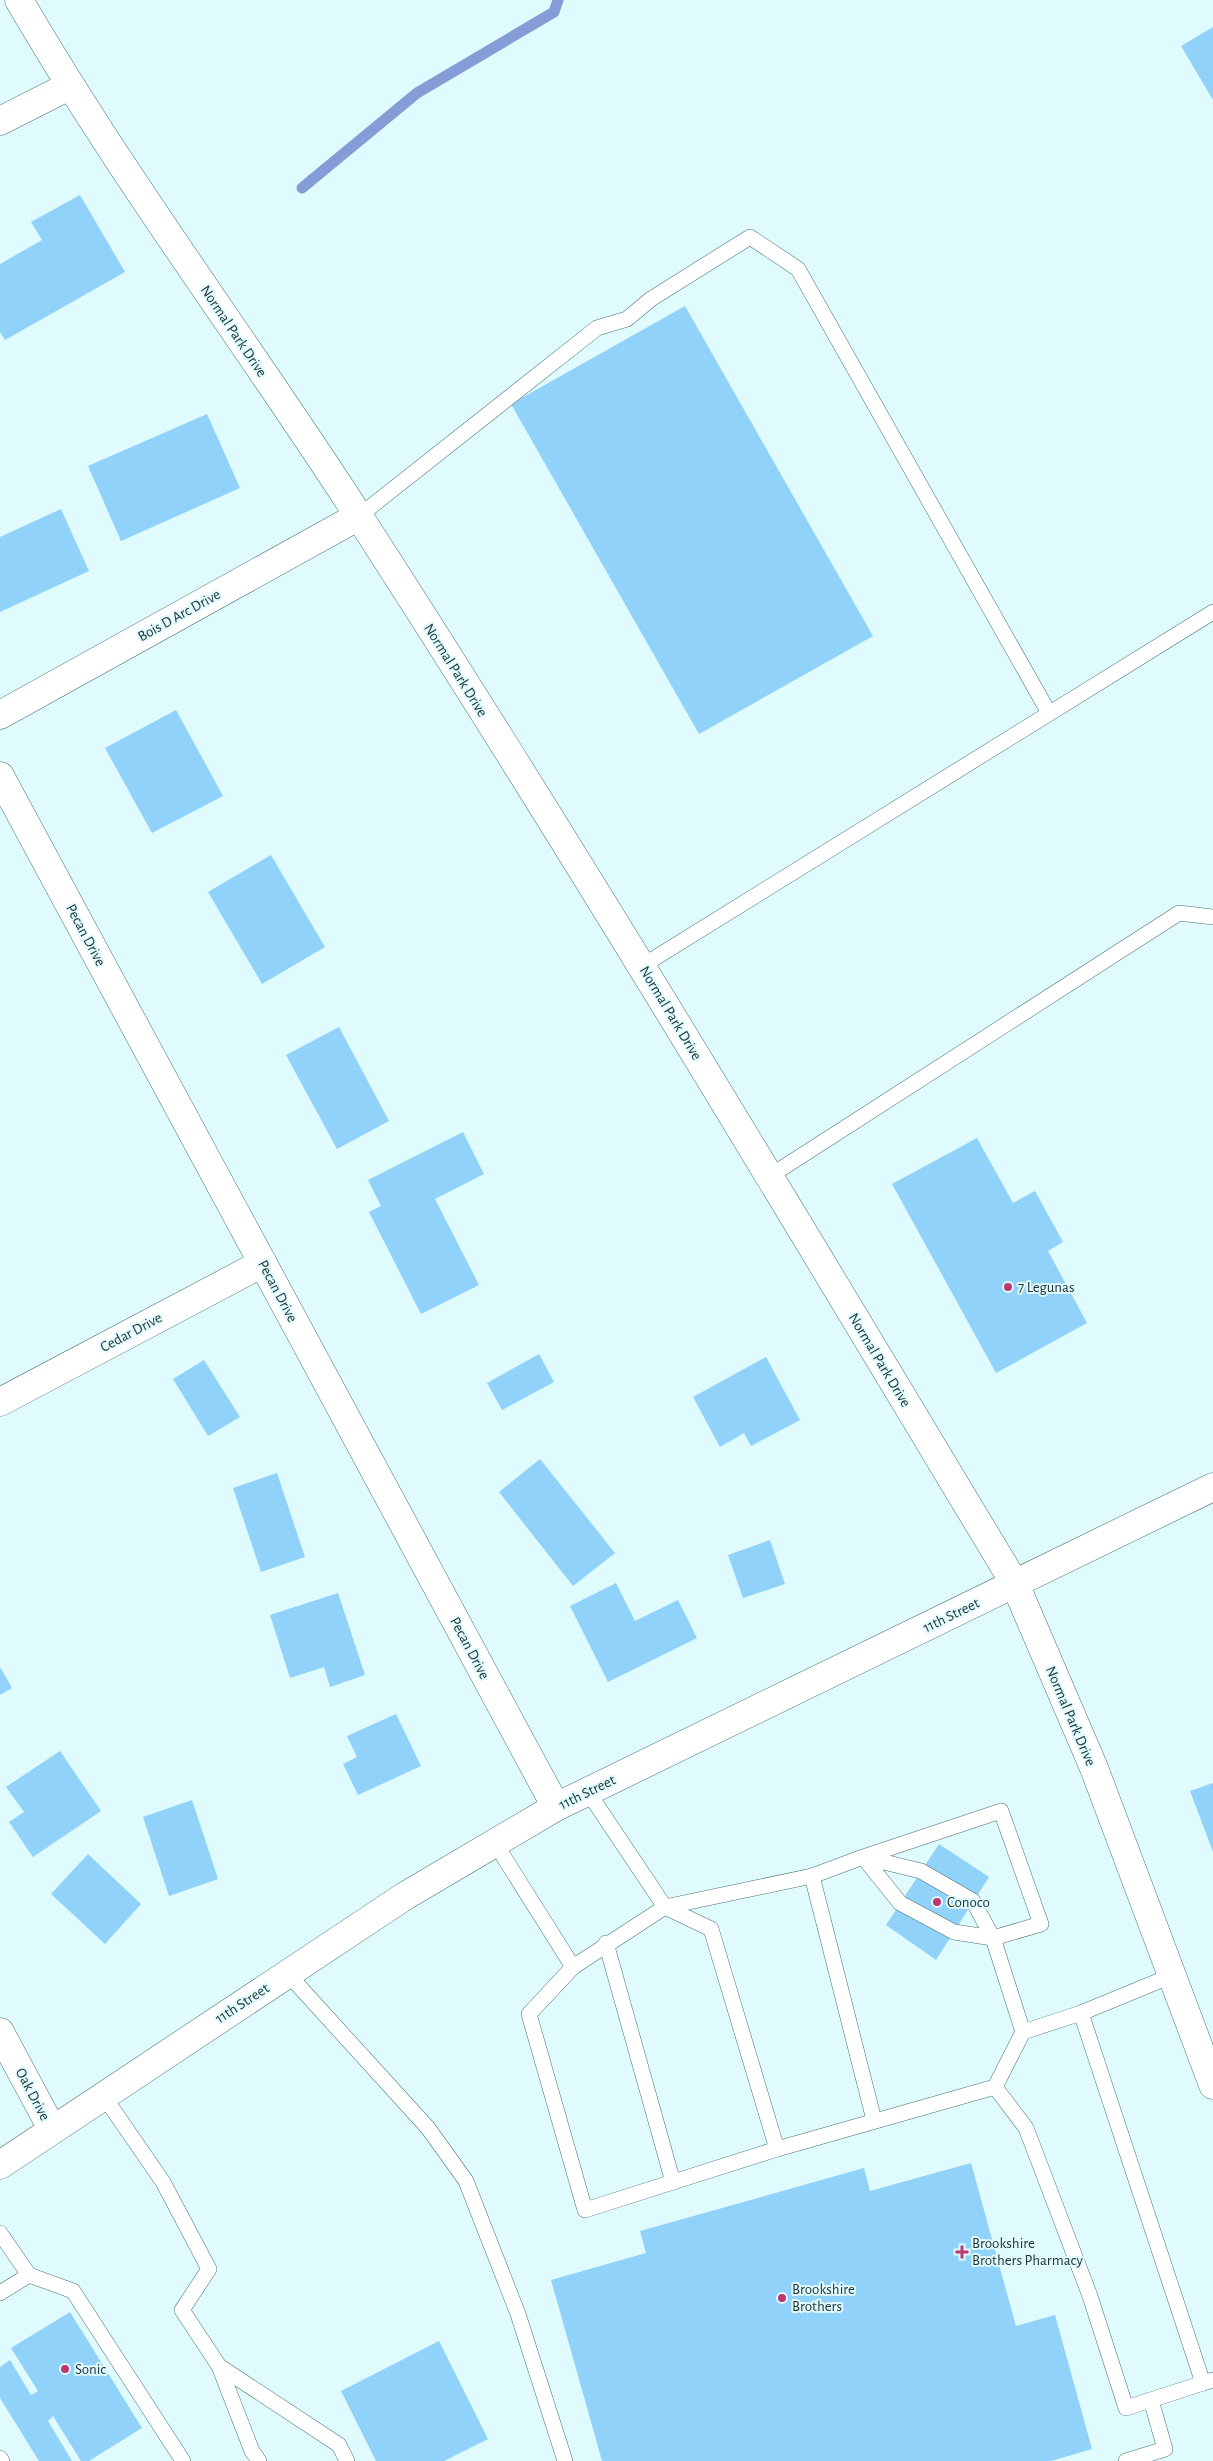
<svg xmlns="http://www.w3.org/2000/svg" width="1213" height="2461" viewBox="0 0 1213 2461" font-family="'Alegreya Sans',sans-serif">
<rect width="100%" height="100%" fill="#e0fbfe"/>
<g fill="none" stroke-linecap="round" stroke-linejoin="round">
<path stroke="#859dd6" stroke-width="11" d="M302,188L417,93L554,12L558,0"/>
</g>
<g fill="#90d2fa">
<path d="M1213,27V100L1181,46Z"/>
<path d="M80,195L125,272L5,340L0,332V264L42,240L31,222Z"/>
<path d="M685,306L873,636L699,734L511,404Z"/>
<path d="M207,414L240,488L121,541L88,466Z"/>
<path d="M61,509L89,571L0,612V537Z"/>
<path d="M176,710L223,796L152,833L105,748Z"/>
<path d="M271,855L325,947L262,984L208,892Z"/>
<path d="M339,1027L389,1121L337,1149L286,1055Z"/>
<path d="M463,1132L484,1174L435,1199L479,1285L421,1314L369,1212L381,1206L368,1180Z"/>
<path d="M977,1138L1013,1203L1035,1191L1063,1242L1048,1251L1087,1323L996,1373L892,1184Z"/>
<path d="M539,1354L554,1382L502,1410L487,1383Z"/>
<path d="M766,1357L800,1420L751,1446L744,1433L720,1447L693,1397Z"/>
<path d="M204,1360L240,1417L208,1436L173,1379Z"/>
<path d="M540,1459L615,1553L573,1586L499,1492Z"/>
<path d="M277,1473L305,1557L261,1572L233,1488Z"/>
<path d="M770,1540L785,1584L743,1598L728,1555Z"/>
<path d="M616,1583L635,1621L678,1600L697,1638L608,1682L570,1606Z"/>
<path d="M338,1593L365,1675L330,1687L324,1667L290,1678L270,1615Z"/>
<path d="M0,1667L12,1688L0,1695Z"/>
<path d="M396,1714L421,1766L358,1795L343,1764L357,1757L347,1736Z"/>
<path d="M60,1751L101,1811L33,1857L9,1822L24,1812L6,1787Z"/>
<path d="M1213,1783V1852L1190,1791Z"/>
<path d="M192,1800L218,1879L169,1896L143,1817Z"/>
<path d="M939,1844L989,1877L936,1960L886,1925Z"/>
<path d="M88,1854L141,1904L105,1944L51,1894Z"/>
<path d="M971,2163L1016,2326L1055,2315L1092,2449L1051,2461H602L551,2280L646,2253L640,2231L864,2168L870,2191Z"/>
<path d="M70,2312L142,2428L89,2461H81L53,2416L48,2421L72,2461H39L0,2398V2367L10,2360L31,2395L38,2391L11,2348Z"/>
<path d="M439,2341L488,2439L444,2461H376L341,2391Z"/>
</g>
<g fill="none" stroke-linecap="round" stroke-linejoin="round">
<defs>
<g id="service">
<path d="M359,516L597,328L627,319L651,299L750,237L798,269L1049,713"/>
<path d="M642,966L1213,612"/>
<path d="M770,1176L1179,913L1213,917"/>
<path d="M495,1843L573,1967L665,1907L588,1792"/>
<path d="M812,1876L874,2120"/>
<path d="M665,1907L812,1876L863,1857L921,1871L973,1901L993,1938L954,1932L900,1903L863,1857L1001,1811L1041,1924L993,1938L1023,2032"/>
<path d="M665,1907L711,1929L777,2149"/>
<path d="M606,1943L673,2182"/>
<path d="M573,1967L529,2014L585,2210L777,2149L995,2087L1023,2032L1081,2013L1171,1976"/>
<path d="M287,1973L428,2128L466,2181L518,2314L565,2461"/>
<path d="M1081,2013L1203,2383L1213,2380"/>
<path d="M995,2087L1026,2128L1090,2296L1126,2408L1203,2383"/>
<path d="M103,2095L163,2182L209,2269L182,2310L219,2366L339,2445L347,2461"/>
<path d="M0,2233L29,2275L73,2291L183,2461"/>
<path d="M0,2293L29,2275"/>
<path d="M219,2366L252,2451L259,2461"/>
<path d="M0,2458L2,2461"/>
<path d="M1126,2461L1165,2449L1151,2400"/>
</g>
<g id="minor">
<path d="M0,121L69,86"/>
<path d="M0,715L359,516"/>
<path d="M0,776L556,1807"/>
<path d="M0,1402L263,1263"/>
<path d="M1015,1584L1094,1768L1213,2085"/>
<path d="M0,2032L52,2129"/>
</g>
<path id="tertiary" d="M19,0C123,179 248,344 360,518C586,868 800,1227 1015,1584"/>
<path id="primary" d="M0,2165L405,1896L556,1807L1213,1487"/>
</defs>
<use href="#service" stroke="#487277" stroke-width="16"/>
<use href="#minor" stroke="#487277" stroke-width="29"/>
<use href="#tertiary" stroke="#487277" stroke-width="29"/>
<use href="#primary" stroke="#487277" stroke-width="29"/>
<use href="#service" stroke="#fff" stroke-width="15"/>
<use href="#minor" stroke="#fff" stroke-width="28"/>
<use href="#tertiary" stroke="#fff" stroke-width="28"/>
<use href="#primary" stroke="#fff" stroke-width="28"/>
</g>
<g fill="#be3674" stroke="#e0fbfe" stroke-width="2">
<circle cx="1008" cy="1287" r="5"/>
<circle cx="937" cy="1902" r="5"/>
<path d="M959.5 2244.5h5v5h5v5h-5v5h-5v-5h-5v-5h5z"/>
<circle cx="782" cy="2298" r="5"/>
<circle cx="65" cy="2369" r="5"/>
</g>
<g text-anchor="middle" stroke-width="4" stroke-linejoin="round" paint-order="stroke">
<g font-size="15" fill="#243639" stroke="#e0fbfe">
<text transform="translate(234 331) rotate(56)" y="5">Normal Park Drive</text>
<text transform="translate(179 615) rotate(-29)" y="5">Bois D Arc Drive</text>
<text transform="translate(456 670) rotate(58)" y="5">Normal Park Drive</text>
<text transform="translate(86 935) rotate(62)" y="5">Pecan Drive</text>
<text transform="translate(671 1013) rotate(59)" y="5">Normal Park Drive</text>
<text transform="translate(278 1291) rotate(62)" y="5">Pecan Drive</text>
<text transform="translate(131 1332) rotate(-28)" y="5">Cedar Drive</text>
<text transform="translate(880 1360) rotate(59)" y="5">Normal Park Drive</text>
<text transform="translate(951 1615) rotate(-26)" y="5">11th Street</text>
<text transform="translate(470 1648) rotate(62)" y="5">Pecan Drive</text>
<text transform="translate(1071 1716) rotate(67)" y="5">Normal Park Drive</text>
<text transform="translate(587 1792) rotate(-26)" y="5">11th Street</text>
<text transform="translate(242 2003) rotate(-33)" y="5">11th Street</text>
<text transform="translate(33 2094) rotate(62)" y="5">Oak Drive</text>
</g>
<g font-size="15" fill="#243639" stroke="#e0fbfe" text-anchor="start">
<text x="1018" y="1292">7 Legunas</text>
<text x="947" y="1907">Conoco</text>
<text x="972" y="2248">Brookshire<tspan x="972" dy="17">Brothers Pharmacy</tspan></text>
<text x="792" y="2294">Brookshire<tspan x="792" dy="17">Brothers</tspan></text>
<text x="75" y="2374">Sonic</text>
</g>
</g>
</svg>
